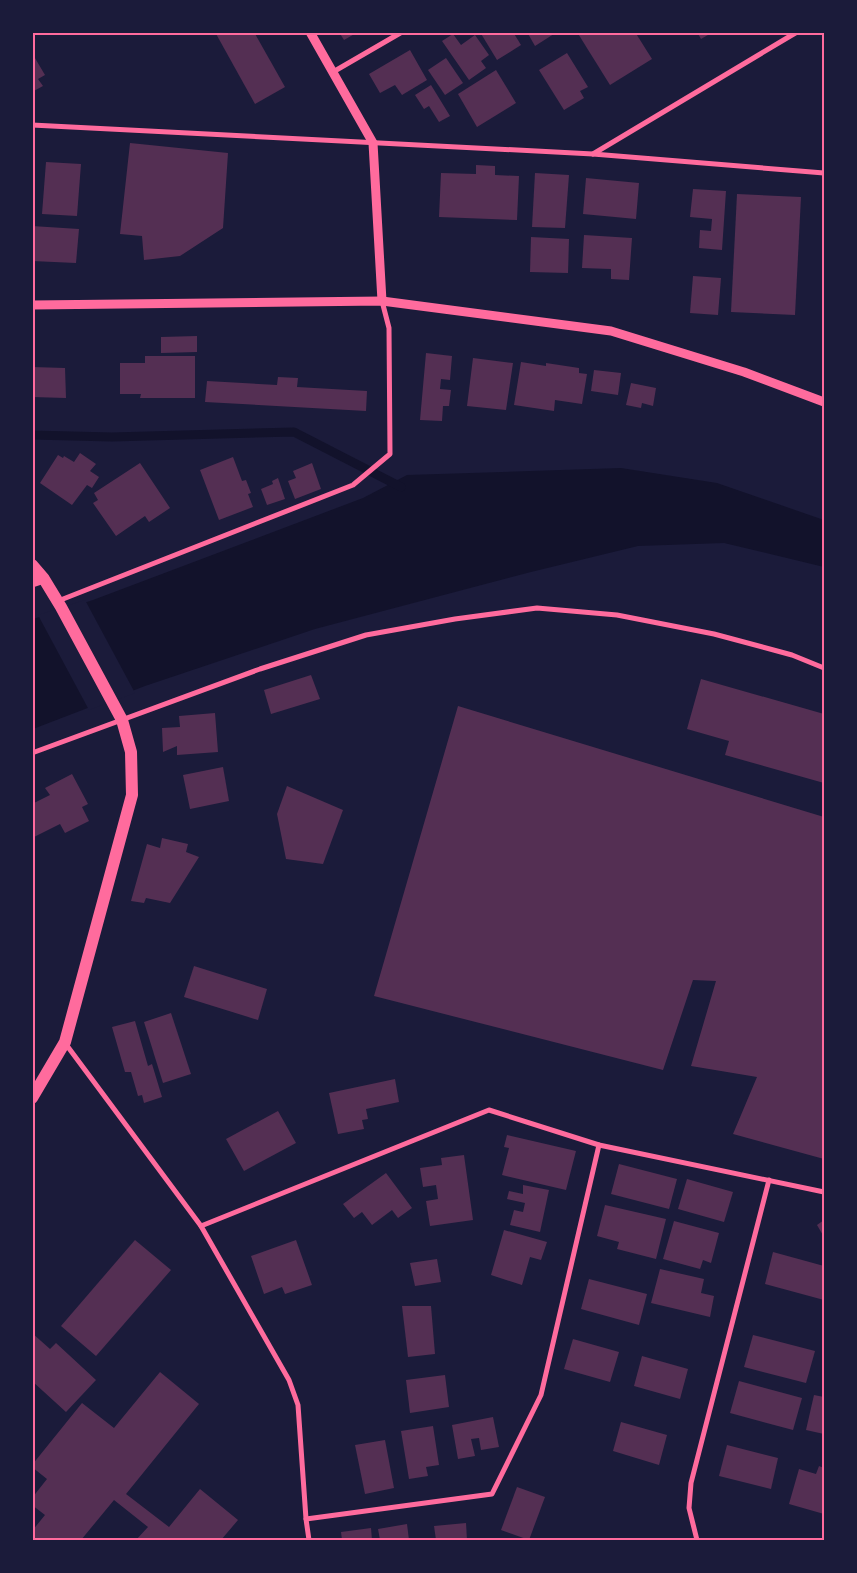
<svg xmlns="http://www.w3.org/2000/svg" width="857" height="1573" viewBox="0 0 857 1573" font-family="Inter,sans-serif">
<rect width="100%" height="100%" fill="#1b1b3a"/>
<path fill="#12122b" d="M621,468L717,483L824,520V567L724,543L638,546L531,572L315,629L145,686L33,729V619L93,600L363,498L407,475Z"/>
<path fill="#1b1b3a" d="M85,600L135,693L89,710L38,615Z"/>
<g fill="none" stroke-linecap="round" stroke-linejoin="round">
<path stroke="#12122b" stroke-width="9" d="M32,435L112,437L294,432L401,487"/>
</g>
<g fill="#542f53">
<path d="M215,32H254L285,87L255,104Z"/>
<path d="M339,32H358L344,40Z"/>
<path d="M480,32H513L521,45L497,60Z"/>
<path d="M527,32H557L535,46Z"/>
<path d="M577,32H635L652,59L610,85Z"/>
<path d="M697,32H713L701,39Z"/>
<path d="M453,34L461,45L475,35L489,55L481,61L486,68L469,80L442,41Z"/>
<path d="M410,50L427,80L402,95L395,85L380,93L369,74Z"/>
<path d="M32,53L45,75L38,79L43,86L32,92Z"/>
<path d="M567,53L588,87L580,91L584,98L564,110L539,70Z"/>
<path d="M446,58L463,83L445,95L428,70Z"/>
<path d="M496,70L516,103L477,127L458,94Z"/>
<path d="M431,85L450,116L439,122L429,106L424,109L415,95Z"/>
<path d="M130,143L228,153L223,228L180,256L144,260L142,236L120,234Z"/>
<path d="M46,162L81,164L77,216L42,214Z"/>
<path d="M476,165L495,166V175L519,176L517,220L439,217L441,173L476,174Z"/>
<path d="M535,173L569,175L565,228L532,227Z"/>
<path d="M586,178L639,183L636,219L583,214Z"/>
<path d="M693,189L726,191L722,250L699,248L700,230L711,231L712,219L690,217Z"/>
<path d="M737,194L801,197L795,315L731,312Z"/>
<path d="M32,226L79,229L76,263L32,261Z"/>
<path d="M584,235L632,238L629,280L611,279V269L582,268Z"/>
<path d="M531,237L569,239L568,273L530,272Z"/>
<path d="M693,276L721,278L718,315L690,313Z"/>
<path d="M197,336V352L161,353V337Z"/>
<path d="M426,353L452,356L450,380L441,379L440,389L451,390L449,406H443L442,421L420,420Z"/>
<path d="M145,356H195V398H140L141,394H120V363H145Z"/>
<path d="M473,358L513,363L506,410L467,406Z"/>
<path d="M521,362L546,366V363L579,368V373L587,374L582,404L555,400L554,411L514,405Z"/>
<path d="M32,367L65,368L66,398L32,397Z"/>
<path d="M594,370L621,373L618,395L591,391Z"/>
<path d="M278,377L298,378L297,387L367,391L366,411L205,402L207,381L277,385Z"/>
<path d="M631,383L656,388L653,406L642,403L641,408L626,405Z"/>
<path d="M80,453L96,464L90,471L99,477L92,488L87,485L72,505L40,483L58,455L63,458L64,456L74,462Z"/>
<path d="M233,457L242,481L246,480L251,493L248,494L253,507L219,520L200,470Z"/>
<path d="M140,463L170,508L149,522L145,516L116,536L93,503L98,500L94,493Z"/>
<path d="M312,463L321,489L295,499L288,481L296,478L293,471Z"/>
<path d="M278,478L285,499L267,505L261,489L273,484L272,481Z"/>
<path d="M311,675L320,699L271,714L264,690Z"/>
<path d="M701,679L824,714V783L725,755L729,741L687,729Z"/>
<path d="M458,706L824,817V1159L733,1134L757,1077L691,1066L716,981L693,980L663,1070L374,996Z"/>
<path d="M215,713L218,752L177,755V746L163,752L162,728L180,727L179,716Z"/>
<path d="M223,767L229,801L190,809L183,775Z"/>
<path d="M72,774L88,804L82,807L89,821L65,833L60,824L32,838V804L50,795L45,788Z"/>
<path d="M287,786L343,810L323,864L286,859L277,814Z"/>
<path d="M162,838L188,844L186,852L199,857L170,903L146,898L144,903L131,901L147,844L160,848Z"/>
<path d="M194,966L267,989L258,1020L184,997Z"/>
<path d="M171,1013L191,1074L163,1083L144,1022Z"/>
<path d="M135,1021L148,1066L152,1064L162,1097L144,1103L142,1095L138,1096L131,1072H125L112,1027Z"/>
<path d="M395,1079L399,1102L366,1109L368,1119L362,1120L364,1129L338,1134L329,1093Z"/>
<path d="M278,1111L296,1143L244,1171L226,1139Z"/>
<path d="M507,1135L576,1151L566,1190L502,1175L509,1148L504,1147Z"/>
<path d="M464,1155L473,1220L430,1226L426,1201L438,1199L436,1185L423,1187L420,1168L442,1165L441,1158Z"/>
<path d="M619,1164L677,1179L669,1209L611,1194Z"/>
<path d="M386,1173L412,1208L398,1218L392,1210L372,1225L362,1212L354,1218L343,1204Z"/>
<path d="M687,1179L733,1192L724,1222L678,1209Z"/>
<path d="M523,1185L549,1190L540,1232L510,1225L514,1210L523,1212L525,1203L507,1199L509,1191L523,1194Z"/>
<path d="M605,1205L666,1219L656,1259L617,1249L619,1242L597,1236Z"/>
<path d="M824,1220V1237L817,1225Z"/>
<path d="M674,1221L719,1233L711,1263L703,1260L700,1269L663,1259Z"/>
<path d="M504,1230L547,1242L541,1260L530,1257L522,1285L491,1275Z"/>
<path d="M135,1240L171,1270L96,1356L61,1326Z"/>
<path d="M296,1240L312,1285L285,1294L282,1287L264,1294L251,1256Z"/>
<path d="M773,1252L824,1266V1300L765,1284Z"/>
<path d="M437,1259L441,1282L415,1286L410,1263Z"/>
<path d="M660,1269L704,1279L701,1293L714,1296L710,1317L651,1303Z"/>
<path d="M589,1279L647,1294L639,1325L581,1309Z"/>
<path d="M402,1306H431L435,1354L408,1357Z"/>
<path d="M32,1333L50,1349L56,1343L96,1380L66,1412L32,1381Z"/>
<path d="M753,1335L815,1351L806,1383L744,1367Z"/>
<path d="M573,1339L619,1352L610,1382L564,1369Z"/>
<path d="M642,1356L688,1369L680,1399L634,1386Z"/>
<path d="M160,1372L199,1404L126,1494L169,1527L200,1489L238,1520L221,1540H136L148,1527L114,1500L81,1540H32V1531L45,1515L32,1505V1498L47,1479L32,1467V1465L82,1403L114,1428Z"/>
<path d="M445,1375L449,1407L410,1413L406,1380Z"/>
<path d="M739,1381L802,1398L793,1430L730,1413Z"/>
<path d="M814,1395L824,1397V1434L806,1430Z"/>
<path d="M493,1417L499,1447L481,1450L479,1438L471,1439L475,1456L458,1459L452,1425Z"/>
<path d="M621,1422L667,1435L659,1465L613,1451Z"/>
<path d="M433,1426L439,1465L426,1467L428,1476L409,1479L401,1431Z"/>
<path d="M385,1440L394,1488L365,1494L355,1445Z"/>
<path d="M727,1445L778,1458L771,1489L719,1476Z"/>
<path d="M819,1466L824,1468V1514L789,1504L799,1469L816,1474Z"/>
<path d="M517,1487L545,1497L529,1540L501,1530Z"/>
<path d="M466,1523L467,1540H436L434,1526Z"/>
<path d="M407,1524L409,1540H380L378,1529Z"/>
<path d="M371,1528L372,1540H342L341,1532Z"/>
</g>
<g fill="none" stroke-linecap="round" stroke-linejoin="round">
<g stroke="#ff6b9d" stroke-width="5">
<path d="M333,72L402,32"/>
<path d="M32,125L593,154L824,173"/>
<path d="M593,154L797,32"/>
<path d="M58,601L353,485L390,454L389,328L382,301"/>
<path d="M32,753L260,669L366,635L455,619L537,608L617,615L714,634L792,655L824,668"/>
<path d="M65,1043L201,1226L289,1380L298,1405L306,1519L309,1540"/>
<path d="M201,1226L489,1110L599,1145L824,1192"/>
<path d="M306,1519L492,1494L541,1395L599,1145"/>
<path d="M697,1540L689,1508L691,1483L769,1180"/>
</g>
<g stroke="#ff6b9d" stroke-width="9">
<path d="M310,32L373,143L382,301"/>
<path d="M32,305L382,301L611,331L744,372L824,402"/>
<path d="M32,583L44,579"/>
</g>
<path stroke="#ff6b9d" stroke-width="12" d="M32,565L44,579L61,607L122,720L131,752L132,795L65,1042L32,1098"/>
</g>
<rect width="857" height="1573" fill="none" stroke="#1b1b3a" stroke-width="68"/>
<rect x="34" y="34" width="789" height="1505" fill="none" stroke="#ff6b9d" stroke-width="2"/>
</svg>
